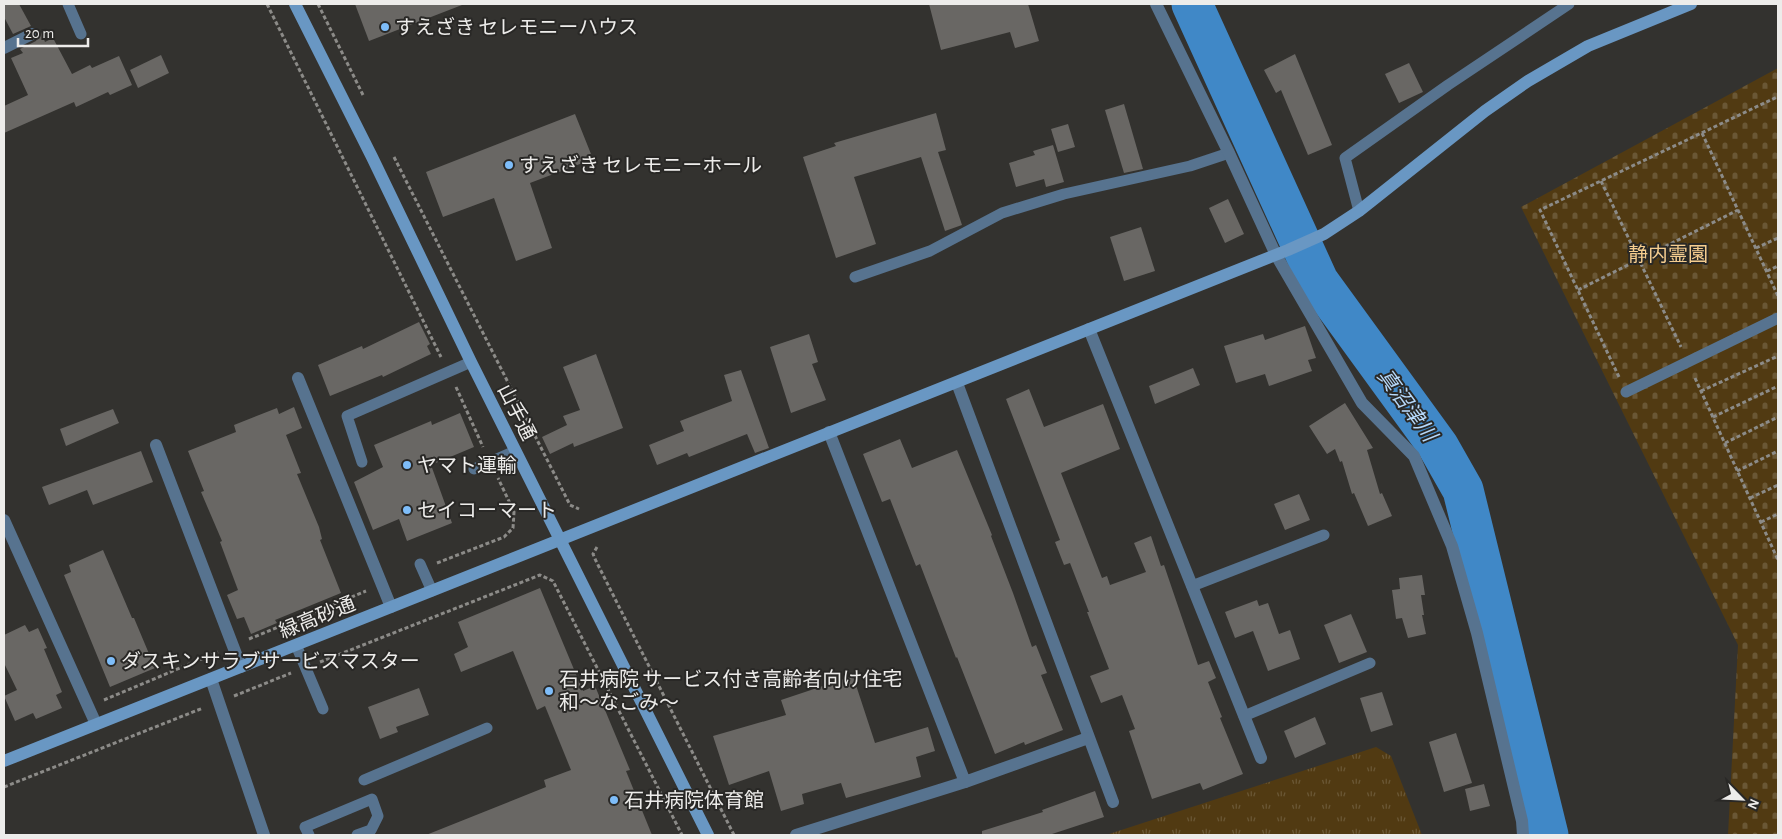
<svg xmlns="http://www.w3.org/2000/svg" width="1782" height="839" viewBox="0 0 1782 839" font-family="'Alegreya Sans','Noto Sans JP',sans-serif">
<defs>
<pattern id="grass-tufts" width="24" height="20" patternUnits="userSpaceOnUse" patternTransform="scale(1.25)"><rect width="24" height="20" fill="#513a12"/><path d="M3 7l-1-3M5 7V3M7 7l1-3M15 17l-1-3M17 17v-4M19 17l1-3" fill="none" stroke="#6a5735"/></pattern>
<pattern id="cemetery-stones" width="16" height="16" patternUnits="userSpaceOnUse" patternTransform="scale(1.25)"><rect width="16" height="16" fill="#513a12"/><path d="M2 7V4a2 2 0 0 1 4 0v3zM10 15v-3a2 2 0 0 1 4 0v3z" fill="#6a5735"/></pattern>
</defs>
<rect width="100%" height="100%" fill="#33322f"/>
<path fill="url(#grass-tufts)" d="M1376,747L1391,756L1422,835H1106Z"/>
<path fill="url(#cemetery-stones)" d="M1778,68V835H1728L1738,645L1521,207Z"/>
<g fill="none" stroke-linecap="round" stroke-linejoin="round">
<path stroke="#4088c7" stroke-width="41" d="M1192,4L1318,281L1438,446L1463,490L1548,835"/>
</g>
<g fill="#696764">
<path d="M4,4H19L31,26L13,34L4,17Z"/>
<path d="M355,4H461L462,5L369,41Z"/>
<path d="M929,4H1028L1039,41L1015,48L1010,32L941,50Z"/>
<path d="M41,32L45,42L53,38L72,74L90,65L92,68L119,56L132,85L110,95L108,92L76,107L74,102L4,133V106L28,95L11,58L23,53L20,49L36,41Z"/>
<path d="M1295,54L1332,145L1308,155L1281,90L1276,93L1264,70Z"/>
<path d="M161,55L169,73L138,88L130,70Z"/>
<path d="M1409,63L1423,92L1399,103L1385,74Z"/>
<path d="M1124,104L1143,169L1124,173L1105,110Z"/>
<path d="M936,113L946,150L938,152L962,225L945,231L921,157L854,177L876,244L836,258L803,157L836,146L834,143Z"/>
<path d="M575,114L593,159L530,183L552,248L516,261L494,198L443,217L426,172Z"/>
<path d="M1068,124L1075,147L1058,152L1051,129Z"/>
<path d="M1053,145L1064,182L1046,187L1044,179L1016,187L1009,163L1035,155L1033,151Z"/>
<path d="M1228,199L1244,234L1225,243L1209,208Z"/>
<path d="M1141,227L1155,271L1124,281L1110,237Z"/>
<path d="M419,322L430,344L427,346L431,354L383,377L382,375L330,396L318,365L362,346L363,349Z"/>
<path d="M1305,326L1316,358L1308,360L1312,371L1269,386L1265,374L1236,383L1224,346L1263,334L1265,340Z"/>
<path d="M809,334L818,362L812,364L826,400L791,413L770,347Z"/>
<path d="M596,354L623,428L574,447L573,443L550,454L542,437L567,425L563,416L580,410L563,367Z"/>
<path d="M1193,368L1200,385L1155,404L1149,386Z"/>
<path d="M741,370L769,448L755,453L747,434L689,457L687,453L657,465L649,445L684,431L680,421L732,401L724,375Z"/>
<path d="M1029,389L1044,427L1103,404L1120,449L1061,473L1102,578L1107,576L1110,585L1146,572L1134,543L1151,536L1161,566L1164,565L1198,665L1209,661L1216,678L1208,682L1222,717L1220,718L1243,774L1203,790L1200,783L1152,799L1129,731L1135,729L1122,695L1101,703L1090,676L1109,669L1087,612H1089L1070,563L1064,565L1055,542L1060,540L1006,399Z"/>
<path d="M1345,403L1373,448L1367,450L1380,494L1382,493L1392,516L1368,526L1354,493L1352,494L1342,461L1340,462L1335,449L1327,454L1309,426Z"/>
<path d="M294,407L302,428L286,435L301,473L297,474L319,527L322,539L320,540L341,593L275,620L277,623L251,634L244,617L237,619L227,595L238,590L220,542L222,541L201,492L204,491L188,451L236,432L234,425L277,408L279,414Z"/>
<path d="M113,409L119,423L66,446L60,429Z"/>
<path d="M460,413L474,447L431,465L452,523L407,541L399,519L373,530L354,482L383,467L374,445L431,421L432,425Z"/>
<path d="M900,439L912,468L957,450L992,535L991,536L1013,593L1032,647L1036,645L1047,673L1041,675L1063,730L1025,745L1024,742L995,754L957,657L956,658L920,564L916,566L890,499L882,502L863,454Z"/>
<path d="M141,451L153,482L93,505L87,490L49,505L42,487Z"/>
<path d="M1299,494L1310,520L1285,530L1274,504Z"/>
<path d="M103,550L132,618H134L155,668L110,687L64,575L71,572L69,565Z"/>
<path d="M1422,575L1425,595H1421L1424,615H1422L1426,634L1408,638L1402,618L1396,619L1392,590L1400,589L1399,578Z"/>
<path d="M540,588L583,691L595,686L630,770L626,771L652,835H426L546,787L544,780L571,770L545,706L537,710L513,651L461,672L454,654L468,647L458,622Z"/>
<path d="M1257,600L1259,606L1268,603L1279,634L1290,630L1300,659L1268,671L1253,631L1235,638L1225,612Z"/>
<path d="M1351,614L1367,652L1339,663L1324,625Z"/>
<path d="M25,625L29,632L38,628L47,648L44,649L62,692L56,695L62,708L36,719L33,713L15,721L4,696L17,690L4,663V635Z"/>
<path d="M853,676L875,743L928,727L935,751L916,757L921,777L846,798L841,783L802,794L804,804L781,811L769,771L729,785L713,736L786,715L781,700Z"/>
<path d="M419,688L429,715L396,727L398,732L380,739L368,707Z"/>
<path d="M1382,692L1393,725L1371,732L1360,698Z"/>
<path d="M1315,717L1326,744L1295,758L1284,731Z"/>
<path d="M1456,733L1472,783L1444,792L1429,742Z"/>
<path d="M1484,784L1490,806L1470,811L1465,789Z"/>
<path d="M1095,791L1104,817L1049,835H982V831L1043,812L1042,810Z"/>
</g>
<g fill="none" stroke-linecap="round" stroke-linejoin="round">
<g stroke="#8c8b88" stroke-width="3" stroke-dasharray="4 2.5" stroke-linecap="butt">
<path d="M267,4L441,357"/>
<path d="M318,4L364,97"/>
<path d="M1702,133L1778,296"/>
<path d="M394,157L570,505L579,509"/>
<path d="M1601,181L1681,347"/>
<path d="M1756,248L1778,238"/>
<path d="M1767,271L1778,266"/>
<path d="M1578,290L1738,210"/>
<path d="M1619,377L1540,210L1777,97"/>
<path d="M1695,378L1778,560"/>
<path d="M456,387L483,447"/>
<path d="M1701,391L1778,356"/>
<path d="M1713,417L1778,386"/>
<path d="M1725,443L1778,417"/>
<path d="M1737,471L1778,451"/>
<path d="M1750,498L1778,485"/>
<path d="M1761,522L1778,514"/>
<path d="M597,547L593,554L596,561L734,835"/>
<path d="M437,563L504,537L513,528L514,512L498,478"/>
<path d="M249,639L366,591"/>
<path d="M320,662L540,575L553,581L682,835"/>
<path d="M234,696L291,673"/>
<path d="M104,700L218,652"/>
<path d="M4,787L203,708"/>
</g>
<g stroke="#57738f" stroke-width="11">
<path d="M68,4L81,34"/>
<path d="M1359,211L1345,158L1448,85L1569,4"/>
<path d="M855,277L930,251L1002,213L1064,194L1190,166L1229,153"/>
<path d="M1626,392L1778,318"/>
<path d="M362,462L347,416L471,362"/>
<path d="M474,469L515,451"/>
<path d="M420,564L432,591"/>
<path d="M1192,586L1324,535"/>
<path d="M296,645L323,709"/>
<path d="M1244,716L1370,663"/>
<path d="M364,780L487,728"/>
<path d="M309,835L305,827L372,799L378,816L371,830L357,835"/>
</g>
<g stroke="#57738f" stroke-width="12">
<path d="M1156,4L1229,153L1276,255L1362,403L1414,456L1452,546L1477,633L1522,821L1523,835"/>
<path d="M4,48L32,34"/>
<path d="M1089,329L1261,758"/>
<path d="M298,378L391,607"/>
<path d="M957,383L1113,802"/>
<path d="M829,432L965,782L1088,738"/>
<path d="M156,445L241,667"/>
<path d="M4,520L96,724"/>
<path d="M211,679L264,835"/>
<path d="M796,835L965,782"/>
</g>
<g stroke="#6997c3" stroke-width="12">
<path d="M295,4L372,157L471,362L708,835"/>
<path d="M4,761L1288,250L1324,234L1359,211L1485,111L1528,81L1588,46L1691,4"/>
</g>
</g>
<g fill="#7ebdf9" stroke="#292826" stroke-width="2">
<circle cx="385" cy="27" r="5"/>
<circle cx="509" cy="165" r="5"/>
<circle cx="407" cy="465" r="5"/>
<circle cx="407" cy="510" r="5"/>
<circle cx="111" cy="661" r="5"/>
<circle cx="549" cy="691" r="5"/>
<circle cx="614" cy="800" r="5"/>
</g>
<g text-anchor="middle" stroke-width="4" stroke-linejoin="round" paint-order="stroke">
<g font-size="20" fill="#edecea" stroke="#292826" text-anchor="start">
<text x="395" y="34">すえざき セレモニーハウス</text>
<text x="519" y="172">すえざき セレモニーホール</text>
<text x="417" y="472">ヤマト運輸</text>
<text x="417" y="517">セイコーマート</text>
<text x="121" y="668">ダスキンサラブサービスマスター</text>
<text x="559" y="686">石井病院 サービス付き高齢者向け住宅<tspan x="559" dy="23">和～なごみ～</tspan></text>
<text x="624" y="807">石井病院体育館</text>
</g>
<g font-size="20" fill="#f5cd8f" stroke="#292826">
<text x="1668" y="261">静内霊園</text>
</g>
<g font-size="20" fill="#edecea" stroke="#292826">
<text transform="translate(517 412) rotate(63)" y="7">山手通</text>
<text transform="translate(317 617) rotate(-22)" y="7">緑高砂通</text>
</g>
<g font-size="21" font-style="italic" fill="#b6d9fb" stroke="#292826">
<text transform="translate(1407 405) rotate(54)" y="7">真沼津川</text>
</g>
</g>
<rect width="1782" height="839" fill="none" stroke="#edecea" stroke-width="10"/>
<g transform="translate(1742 799) rotate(114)" stroke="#292826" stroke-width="4" paint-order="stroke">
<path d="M0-4L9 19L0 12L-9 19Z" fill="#edecea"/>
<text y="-8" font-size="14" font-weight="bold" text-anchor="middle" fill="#edecea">N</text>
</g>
<path d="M18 38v8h70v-8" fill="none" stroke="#edecea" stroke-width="2.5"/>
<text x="25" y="38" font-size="15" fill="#edecea" stroke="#292826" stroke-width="4" paint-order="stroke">20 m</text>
</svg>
